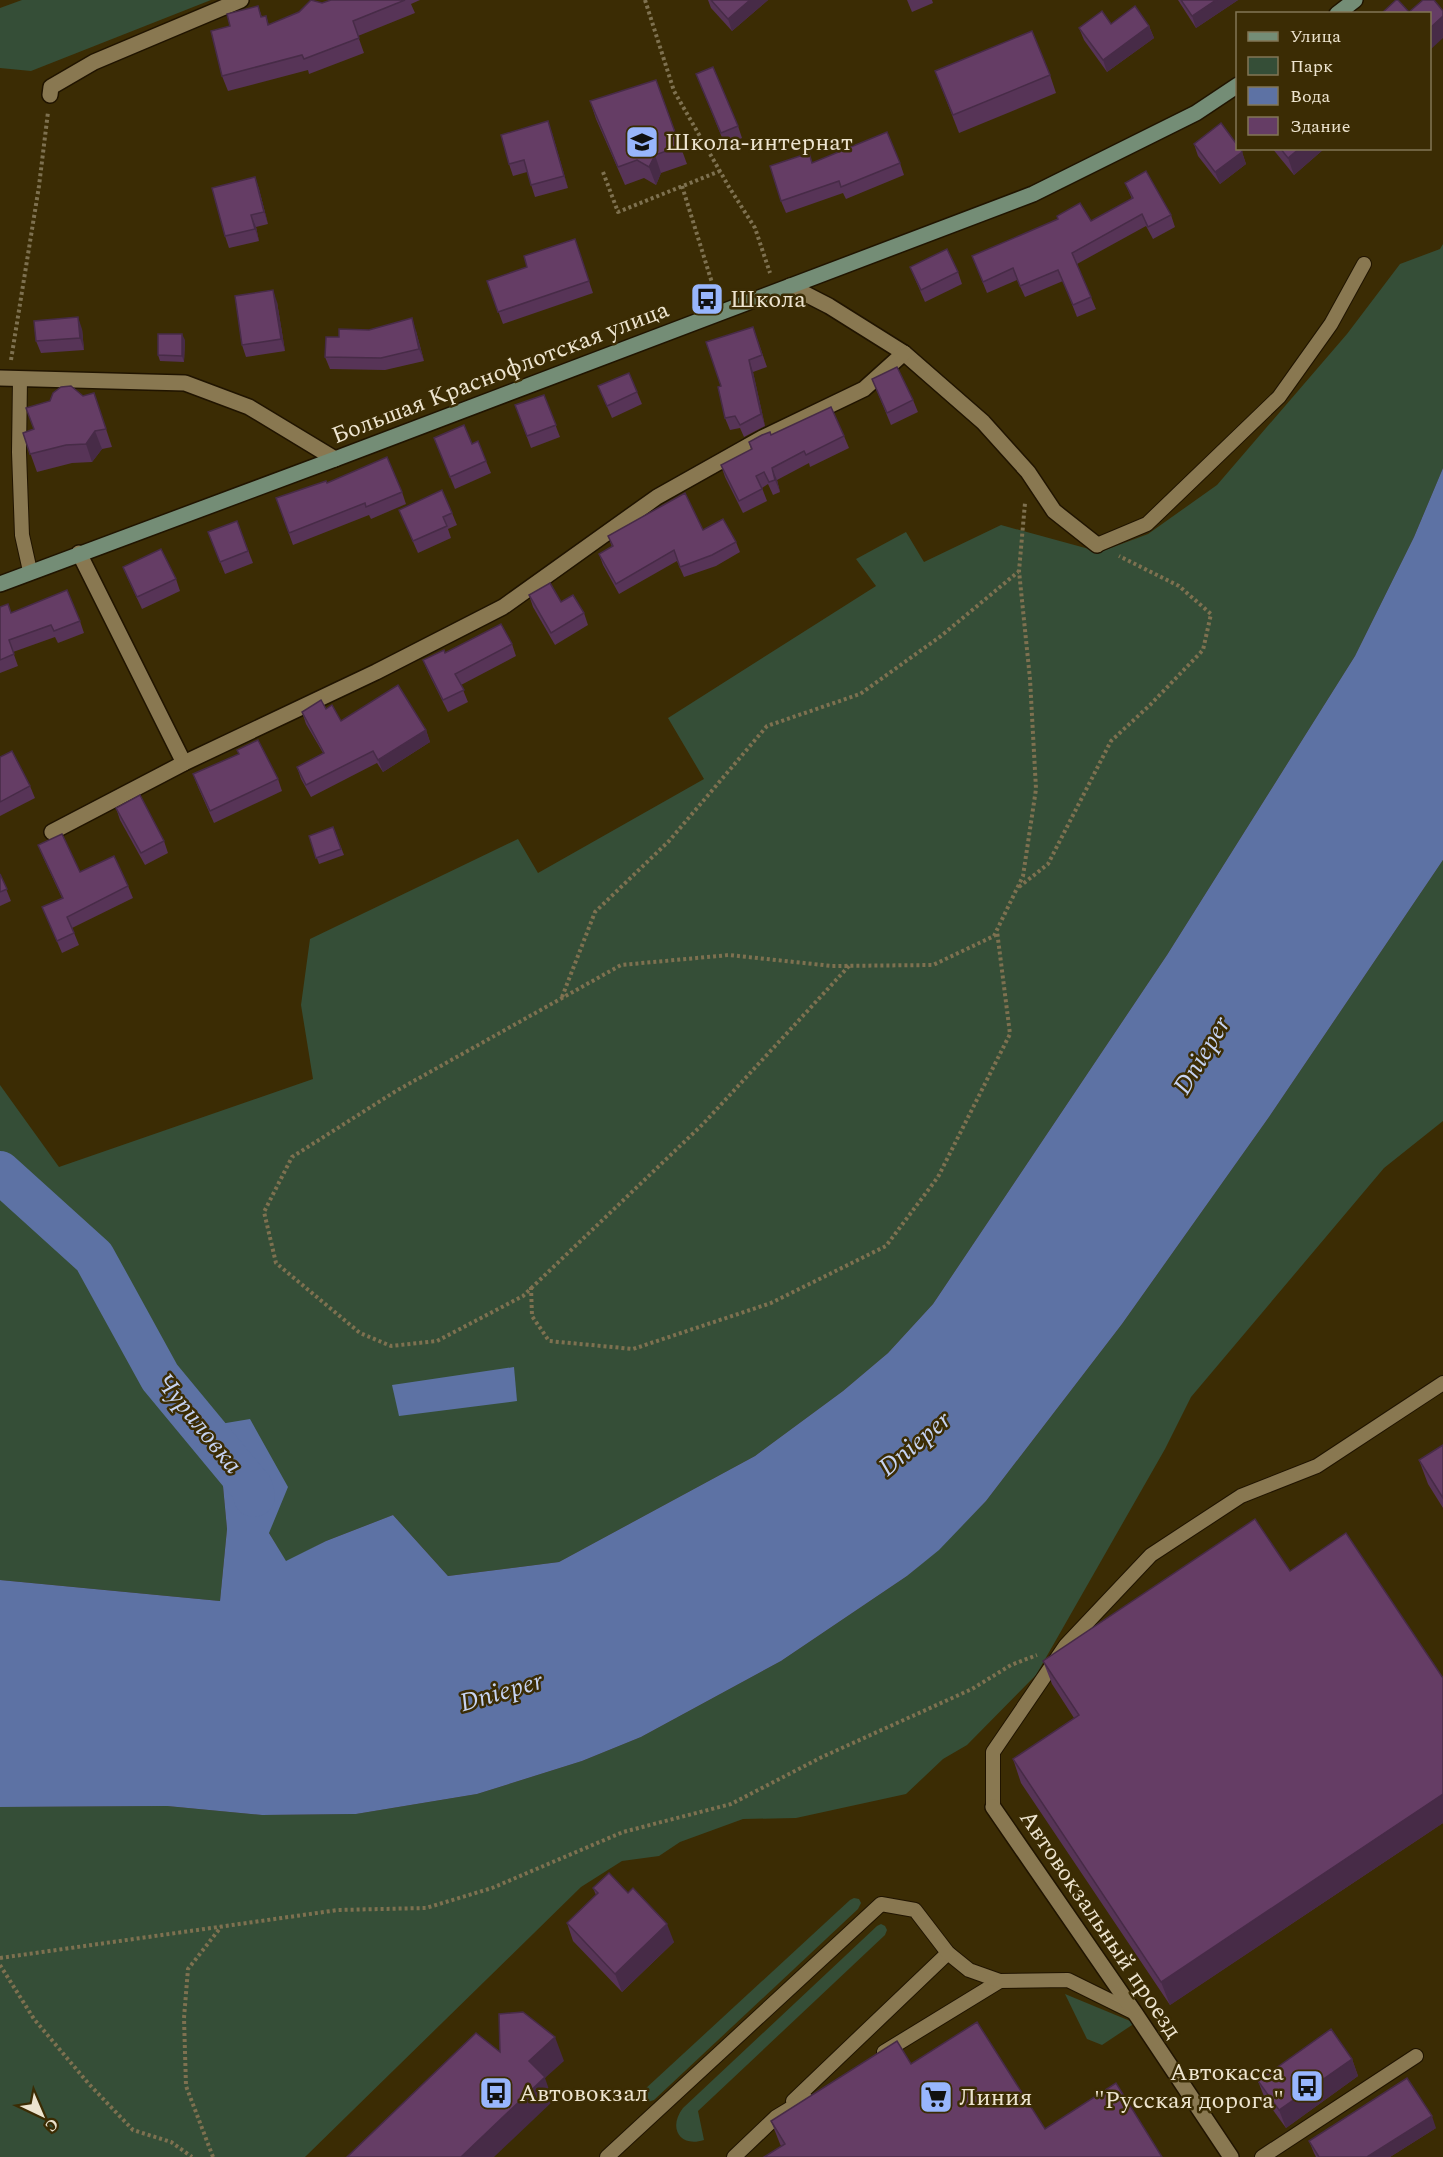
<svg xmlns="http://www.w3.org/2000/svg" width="1443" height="2157" viewBox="0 0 1443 2157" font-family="Spectral,serif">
<rect width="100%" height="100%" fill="#3b2c04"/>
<g fill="#354e37">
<path d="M22,0H211L31,71L0,68V8Z"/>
<path d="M1443,244V468L1414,537L1355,656L1167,955L933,1304L888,1353L843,1391L755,1456L559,1562L448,1576L393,1515L326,1541L286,1562L269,1533L220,1424V1454L227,1529L220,1601L0,1580V1085L59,1167L313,1079L301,1005L310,939L518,839L538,873L704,779L668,718L876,586L856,559L906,532L924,562L1001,525L1100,552L1148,534L1217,485L1347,334L1400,264L1440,249Z"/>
<path d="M1443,860V1121L1384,1168L1191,1397L1165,1449L1036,1675L967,1745L943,1759L906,1794L796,1818L743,1819L680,1842L659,1856L622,1861L581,1887L305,2157H0V1807L167,1806L262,1815L356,1814L477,1794L582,1761L641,1737L781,1661L907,1576L939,1549L986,1501L1122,1324L1269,1117Z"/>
<path d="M854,1898L859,1899L861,1903L858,1909L654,2100L648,2102L644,2099V2090L850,1900Z"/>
<path d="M881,1924L885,1926L887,1930L885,1935L698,2111L704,2140C679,2148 668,2127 683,2108L877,1926Z"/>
<path d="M1065,1994L1135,2023L1102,2045L1087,2039Z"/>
</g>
<g fill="#5d72a4">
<path d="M1443,468V860L1269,1117L1122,1324L986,1501L939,1550L907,1576L781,1661L641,1737L582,1761L477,1794L356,1814L262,1815L167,1806L0,1807V1580L220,1601L227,1529L220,1454V1424L250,1419L288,1487L269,1533L286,1561L326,1541L393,1515L448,1576L559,1562L755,1456L843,1391L888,1353L933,1304L1167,955L1355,656L1414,537Z"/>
<path d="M514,1367L517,1401L399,1416L392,1385Z"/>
</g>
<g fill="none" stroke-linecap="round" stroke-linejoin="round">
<path stroke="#5d72a4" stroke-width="42" d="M0,1172L94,1257L160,1377L252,1488L254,1496"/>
<defs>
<g id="lane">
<path d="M20,379L19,452L22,535L30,571"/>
<path d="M1097,545L1147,524L1279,397L1331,324L1364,264"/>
<path d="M993,1807V1752L1066,1645L1151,1555L1241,1496L1317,1466L1443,1383"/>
<path d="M884,2052L1000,1981"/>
<path d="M793,2101L948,1953"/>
<path d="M607,2157L881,1904L915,1910L948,1953L969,1970L1000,1981L1068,1980L1135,2013"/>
<path d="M734,2157L776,2117L806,2099"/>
<path d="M1262,2157L1416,2056"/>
</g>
<g id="street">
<path d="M50,95L51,87L94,62L241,0"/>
<path d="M790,286L829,306L904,353L983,422L1028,472L1054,511L1097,545"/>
<path d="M0,378L185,383L249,407L335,459"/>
<path d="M79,553L184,763"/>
<path d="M52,832L184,763L376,672L503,607L657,497L762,438L864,389L904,353"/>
<path d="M993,1807L1135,2013L1231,2157"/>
</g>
<g id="secondary">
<path d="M1337,14L1355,0"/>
<path d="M0,584L335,459L1033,194L1196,113L1238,85"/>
</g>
</defs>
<use href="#lane" stroke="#201400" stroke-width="16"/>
<use href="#street" stroke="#201400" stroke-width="18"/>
<use href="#secondary" stroke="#201400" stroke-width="18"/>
<g stroke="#7e7150" stroke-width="4" stroke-dasharray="3 3" stroke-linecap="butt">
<path d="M645,0L674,91L729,187L755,228L770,273"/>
<path d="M603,172L618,212L720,171"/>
<path d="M682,186L713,286"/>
<path d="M11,360L39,186L48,112"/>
<path d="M1019,887L1048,864L1111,741L1150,705L1203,650L1211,614L1179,586L1119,556"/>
<path d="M849,966L703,1124L523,1296L437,1341L391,1346L360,1333L276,1263L264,1212L292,1157L396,1091L621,965L729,955L832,966L933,965L994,936L1023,876L1036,789L1030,679L1019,571L1025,503"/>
<path d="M562,997L595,912L669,841L767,726L860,694L941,636L1018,572"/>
<path d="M531,1287L532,1316L549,1341L633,1349L771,1303L886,1246L938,1177L1010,1034L997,931"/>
<path d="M0,1958L338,1910L426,1908L492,1888L623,1832L731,1804L822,1757L972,1689L1011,1665L1037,1655"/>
<path d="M0,1965L34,2019L88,2083L133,2130L171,2142L192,2157"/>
<path d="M213,2157L186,2086L184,2018L188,1969L221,1927"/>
</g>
<use href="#lane" stroke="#897851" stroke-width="14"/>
<use href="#street" stroke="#897851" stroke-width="15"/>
<use href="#secondary" stroke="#748d76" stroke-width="15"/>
</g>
<g fill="#573457">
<path d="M331,0H420L411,4L415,13L358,36L364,53L309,74L308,70L228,91L222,76L230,26L258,6L262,17L266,16L269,25Z"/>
<path d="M708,0H768L732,31L711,8Z"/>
<path d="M907,0H932L933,3L912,12Z"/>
<path d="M1178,0H1238L1196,28Z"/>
<path d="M1111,24L1149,26L1154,38L1107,72L1084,40L1079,28Z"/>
<path d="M935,71L1050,75L1056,93L959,133Z"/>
<path d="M696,74L738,126L742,138L725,145Z"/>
<path d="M656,80L687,164L661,173L656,185L644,178L625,185L596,119L590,101Z"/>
<path d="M552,133L568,188L535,197L527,172L513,176L509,164Z"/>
<path d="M1194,144L1242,152L1246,164L1220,184L1198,156Z"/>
<path d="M1272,148H1325L1294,175Z"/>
<path d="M812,163H900L904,175L846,199L843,193L786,213L781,201Z"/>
<path d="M255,177L259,189L268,224L256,227L259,241L229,248L225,236Z"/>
<path d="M1125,183L1171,215L1175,227L1153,239L1146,226L1077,264L1096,309L1077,317L1063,281L1025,297L1017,280L987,293L972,256L1058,219L1057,216L1091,221L1132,199Z"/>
<path d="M575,239L593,293L503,324L487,281L527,267Z"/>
<path d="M910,267L958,272L962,284L925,302L915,279Z"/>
<path d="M277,302L285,351L246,357L242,345Z"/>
<path d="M753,327L767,367L753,372L765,426L744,437L740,428L730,430L725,418L721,386Z"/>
<path d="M82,329L84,350L41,353L36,341Z"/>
<path d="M416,331L424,361L385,370L330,369L325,357L339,337Z"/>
<path d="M185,340L184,362L160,361L158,355Z"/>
<path d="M872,379L913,400L918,412L891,425Z"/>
<path d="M598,386L637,392L642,404L612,418Z"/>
<path d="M94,393L112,447L102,449L92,462L72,463L37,472L23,433L33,429L83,396Z"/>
<path d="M544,395L560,437L531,448L515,405Z"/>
<path d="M771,435L844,436L849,448L810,467L809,463L777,480L780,492L773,495L768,484L762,488L767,501L743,513L725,477L721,465L751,450L749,442Z"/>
<path d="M434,438L472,444L486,461L491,473L455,489Z"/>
<path d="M327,483L402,492L406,504L371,519L369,515L293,545L276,498Z"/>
<path d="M399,510L452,513L457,525L448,529L451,538L418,553Z"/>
<path d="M237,521L253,563L225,574L208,532Z"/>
<path d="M703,530L736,542L740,552L716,566L684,577L677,561L619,594L603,565L599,554L612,547L608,536Z"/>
<path d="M123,567L176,579L180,591L142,609L128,579Z"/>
<path d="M529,595L561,602L584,613L588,625L555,645L533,607Z"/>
<path d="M0,607L11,613L80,621L84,633L58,643L55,637L13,652L18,666L0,673Z"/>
<path d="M512,644L516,656L461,685L468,702L448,712L428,672L423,660L445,653Z"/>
<path d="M326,709L341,721L426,730L430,742L383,772L377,763L311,797L301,779L297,767L323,753L306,724L302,712Z"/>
<path d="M0,757L30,786L35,798L0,816Z"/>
<path d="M193,774L278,779L282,791L214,823L198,787Z"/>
<path d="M116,808L164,841L168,853L145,865L120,820Z"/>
<path d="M333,827L344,855L319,864L309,836Z"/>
<path d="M38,845L80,872L128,886L133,898L72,928L79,945L62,953L42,907L62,898L43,857Z"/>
<path d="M0,874L11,901L0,906Z"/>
<path d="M1443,1445V1508L1428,1484L1419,1460Z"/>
<path d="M1290,1571L1443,1678V1823L1170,2005L1021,1783L1013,1759L1074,1718L1052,1684L1043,1661Z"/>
<path d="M593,1888L674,1942L622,1992L573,1941L567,1923L596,1895Z"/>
<path d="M1352,2059L1358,2076L1286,2128L1265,2099L1258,2081Z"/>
<path d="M911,2064L1045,2129L781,2146L780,2144L771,2121Z"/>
<path d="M1436,2128L1390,2157H1316L1314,2153L1309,2141Z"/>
</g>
<g fill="#472b47">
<path d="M750,0H768L732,31L728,19Z"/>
<path d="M1216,0H1238L1196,28L1192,16Z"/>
<path d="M1443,16V38L1430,50V28Z"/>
<path d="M1149,26L1154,38L1107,72L1103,60Z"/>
<path d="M548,121L552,133L568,188L564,176Z"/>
<path d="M1300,148H1325L1294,175L1288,158Z"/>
<path d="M1242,152L1246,164L1220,184L1215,172Z"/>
<path d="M655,155L661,173L656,185L649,167Z"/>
<path d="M255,177L259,189L268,224L264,212Z"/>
<path d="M251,215L256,227L259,241L255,229Z"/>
<path d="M273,290L277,302L285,351L281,339Z"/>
<path d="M78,317L82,329L84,350L80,338Z"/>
<path d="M412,318L416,331L424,361L419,349Z"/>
<path d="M182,334L185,340L184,362L182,356Z"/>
<path d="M749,360L753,372L765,426L761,414Z"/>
<path d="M95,431L102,449L92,462L86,444Z"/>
<path d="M772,468L777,480L780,492L775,480Z"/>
<path d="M426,730L430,742L383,772L378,760Z"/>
<path d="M1443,1794V1823L1170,2005L1161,1982Z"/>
<path d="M667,1924L674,1942L622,1992L615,1974Z"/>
<path d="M555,2037L564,2061L545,2078L553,2101L494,2157H461L529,2061Z"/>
<path d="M1352,2059L1358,2076L1286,2128L1279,2110Z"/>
<path d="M1432,2116L1436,2128L1390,2157H1367Z"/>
</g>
<g fill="#653d65" stroke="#472b47" stroke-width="1.5">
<path d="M311,0L322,3L331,0H405L353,21L359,38L304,59L302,55L222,76L211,31L230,26L227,14L258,6L261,17L266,16L268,25L299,12Z"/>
<path d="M711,0H750L728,19Z"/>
<path d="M1181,0H1216L1192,16Z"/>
<path d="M1396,0H1398L1409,12L1423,0H1434L1443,11V16L1430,28V14H1381Z"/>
<path d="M1135,6L1149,26L1103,60L1079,28L1102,11L1111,24Z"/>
<path d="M1032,31L1050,75L953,115L935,71Z"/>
<path d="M713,67L738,126L721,133L696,74Z"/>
<path d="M656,80L680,146L655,155L649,167L637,160L618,167L590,101Z"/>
<path d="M548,121L564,176L531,185L524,160L509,164L501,135Z"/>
<path d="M1221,123L1238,146V148H1240L1242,152L1215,172L1194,144Z"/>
<path d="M887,132L900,163L841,187L839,181L781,201L770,166L809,153L812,163Z"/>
<path d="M1280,148H1300L1288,158Z"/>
<path d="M1146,171L1171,215L1148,227L1142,214L1072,253L1091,297L1073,305L1058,270L1020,286L1013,268L983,282L972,256L1058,219L1057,216L1080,203L1091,221L1133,198L1125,183Z"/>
<path d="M255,177L264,212L251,215L255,229L225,236L212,188Z"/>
<path d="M575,239L589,281L498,312L487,281L527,267L524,256Z"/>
<path d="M947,249L958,272L921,290L910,267Z"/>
<path d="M273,290L281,339L242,345L235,296Z"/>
<path d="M78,317L80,338L36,341L34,321Z"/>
<path d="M412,318L419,349L381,358L325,357L326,337H339V329L369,330Z"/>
<path d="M753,327L762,355L749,360L761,414L740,425L735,416L725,418L718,387L721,386L706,342Z"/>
<path d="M158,334H182V356L158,355Z"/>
<path d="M897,367L913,400L887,413L872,379Z"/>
<path d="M629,373L637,392L607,406L598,386Z"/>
<path d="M71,386L83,396L94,393L106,429L95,431L86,444L66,445L30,454L23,433L34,429L26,408L50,401L53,393L61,387Z"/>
<path d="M544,395L556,425L527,436L515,405Z"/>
<path d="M831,407L844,436L806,455L804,451L772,468L775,480L769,482L764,472L756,476L762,489L739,501L721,465L752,449L749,442L762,435L770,432L771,435Z"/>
<path d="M464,425L472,444L478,441L486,461L450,477L434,438Z"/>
<path d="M387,457L402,492L366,507L365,503L289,533L276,498L326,481L327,483Z"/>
<path d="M442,490L452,513L443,517L447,526L413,541L399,510Z"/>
<path d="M685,493L703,530L723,519L736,542L712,555L680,567L674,550L616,584L599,554L613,546L608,536Z"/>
<path d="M237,521L248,551L220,562L208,532Z"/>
<path d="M161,549L176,579L137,597L123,567Z"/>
<path d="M550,583L561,602L573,595L584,613L551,633L529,595Z"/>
<path d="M67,590L80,621L54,631L51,625L9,640L14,654L0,660V607L8,604L11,613Z"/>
<path d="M501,624L512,644L455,674L464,690L443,700L423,660L444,650L445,653Z"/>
<path d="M398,685L426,730L378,760L373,751L306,785L297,767L324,753L302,712L321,700L326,709L332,705L341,721Z"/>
<path d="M258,740L278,779L210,811L193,774L239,754L237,750Z"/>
<path d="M12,751L30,786L0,802V757Z"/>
<path d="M140,795L164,841L141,853L116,808Z"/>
<path d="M333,827L341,849L316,858L309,836Z"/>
<path d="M62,834L80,872L114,856L128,886L67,917L74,933L57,941L42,907L63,898L38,845Z"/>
<path d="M0,874L7,889L0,892Z"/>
<path d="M1443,1445V1498L1419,1460Z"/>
<path d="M1255,1519L1290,1571L1346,1533L1443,1678V1794L1161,1982L1013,1759L1079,1715L1043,1661Z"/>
<path d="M609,1873L628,1893L633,1888L667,1924L615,1974L567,1923L598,1893L593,1888Z"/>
<path d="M523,2012L555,2037L529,2061L545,2077L461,2157H347L476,2033L500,2052L499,2014Z"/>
<path d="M977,2022L1045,2129L1116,2083L1162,2157H764L785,2144L771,2121L897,2041L911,2064Z"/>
<path d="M1331,2029L1352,2059L1279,2110L1258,2081Z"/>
<path d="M1407,2078L1432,2116L1367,2157H1319L1309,2141Z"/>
</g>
<defs>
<symbol id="school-square" viewBox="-11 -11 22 22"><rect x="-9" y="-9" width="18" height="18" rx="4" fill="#98b6fd" stroke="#3b2c04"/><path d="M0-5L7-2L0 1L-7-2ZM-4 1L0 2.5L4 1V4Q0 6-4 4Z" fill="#111"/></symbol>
<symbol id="bus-square" viewBox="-11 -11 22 22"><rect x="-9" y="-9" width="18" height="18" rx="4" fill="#98b6fd" stroke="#3b2c04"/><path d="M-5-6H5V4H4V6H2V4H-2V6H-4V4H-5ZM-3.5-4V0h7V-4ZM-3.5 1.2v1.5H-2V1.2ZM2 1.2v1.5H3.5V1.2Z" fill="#111"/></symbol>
<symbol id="supermarket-square" viewBox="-11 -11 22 22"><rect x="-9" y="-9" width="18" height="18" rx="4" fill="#98b6fd" stroke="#3b2c04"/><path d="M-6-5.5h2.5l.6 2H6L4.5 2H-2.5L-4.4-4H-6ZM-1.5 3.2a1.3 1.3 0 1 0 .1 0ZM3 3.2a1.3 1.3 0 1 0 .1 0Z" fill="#111"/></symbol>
</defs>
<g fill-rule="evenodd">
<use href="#school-square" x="623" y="123" width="38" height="38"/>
<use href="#bus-square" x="688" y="280" width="38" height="38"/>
<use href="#bus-square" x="1288" y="2067" width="38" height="38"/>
<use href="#bus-square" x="477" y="2074" width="38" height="38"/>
<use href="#supermarket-square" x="917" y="2078" width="38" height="38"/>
</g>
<g text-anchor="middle" stroke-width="5" stroke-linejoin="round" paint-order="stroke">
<g font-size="24" fill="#ede4cf" stroke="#3b2c04" text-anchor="start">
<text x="665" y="150">Школа-интернат</text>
<text x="730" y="307">Школа</text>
<text x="1284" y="2080" text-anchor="end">Автокасса<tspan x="1284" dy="28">"Русская дорога"</tspan></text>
<text x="519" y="2101">Автовокзал</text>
<text x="959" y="2105">Линия</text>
</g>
<g font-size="24" fill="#ede4cf" stroke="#3b2c04">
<text transform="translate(500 372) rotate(-21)" y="8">Большая Краснофлотская улица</text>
<text transform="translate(1101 1924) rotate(56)" y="8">Автовокзальный проезд</text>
</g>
<g font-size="26" font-style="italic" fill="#c6d3f2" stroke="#3b2c04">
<text transform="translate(1201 1055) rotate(-59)" y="9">Dnieper</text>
<text transform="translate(200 1423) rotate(51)" y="9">Чуриловка</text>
<text transform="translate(914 1443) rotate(-40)" y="9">Dnieper</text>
<text transform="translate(501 1691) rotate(-16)" y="9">Dnieper</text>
</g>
</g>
<rect x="1236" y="12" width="195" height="138" fill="#3b2c04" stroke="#827655" stroke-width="1.5"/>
<rect x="1248" y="32" width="30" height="9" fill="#748d76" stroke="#827655" stroke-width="1.5"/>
<text x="1290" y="42" font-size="18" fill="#ede4cf">Улица</text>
<rect x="1248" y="57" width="30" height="18" fill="#354e37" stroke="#827655" stroke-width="1.5"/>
<text x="1290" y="72" font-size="18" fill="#ede4cf">Парк</text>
<rect x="1248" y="87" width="30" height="18" fill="#5d72a4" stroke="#827655" stroke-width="1.5"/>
<text x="1290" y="102" font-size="18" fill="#ede4cf">Вода</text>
<rect x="1248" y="117" width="30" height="18" fill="#653d65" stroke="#827655" stroke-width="1.5"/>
<text x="1290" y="132" font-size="18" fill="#ede4cf">Здание</text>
<g transform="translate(42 2115) rotate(136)" stroke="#3b2c04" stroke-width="4.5" paint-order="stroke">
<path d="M0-4.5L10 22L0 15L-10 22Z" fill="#ede4cf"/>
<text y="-9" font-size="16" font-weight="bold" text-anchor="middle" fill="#ede4cf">С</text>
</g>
</svg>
